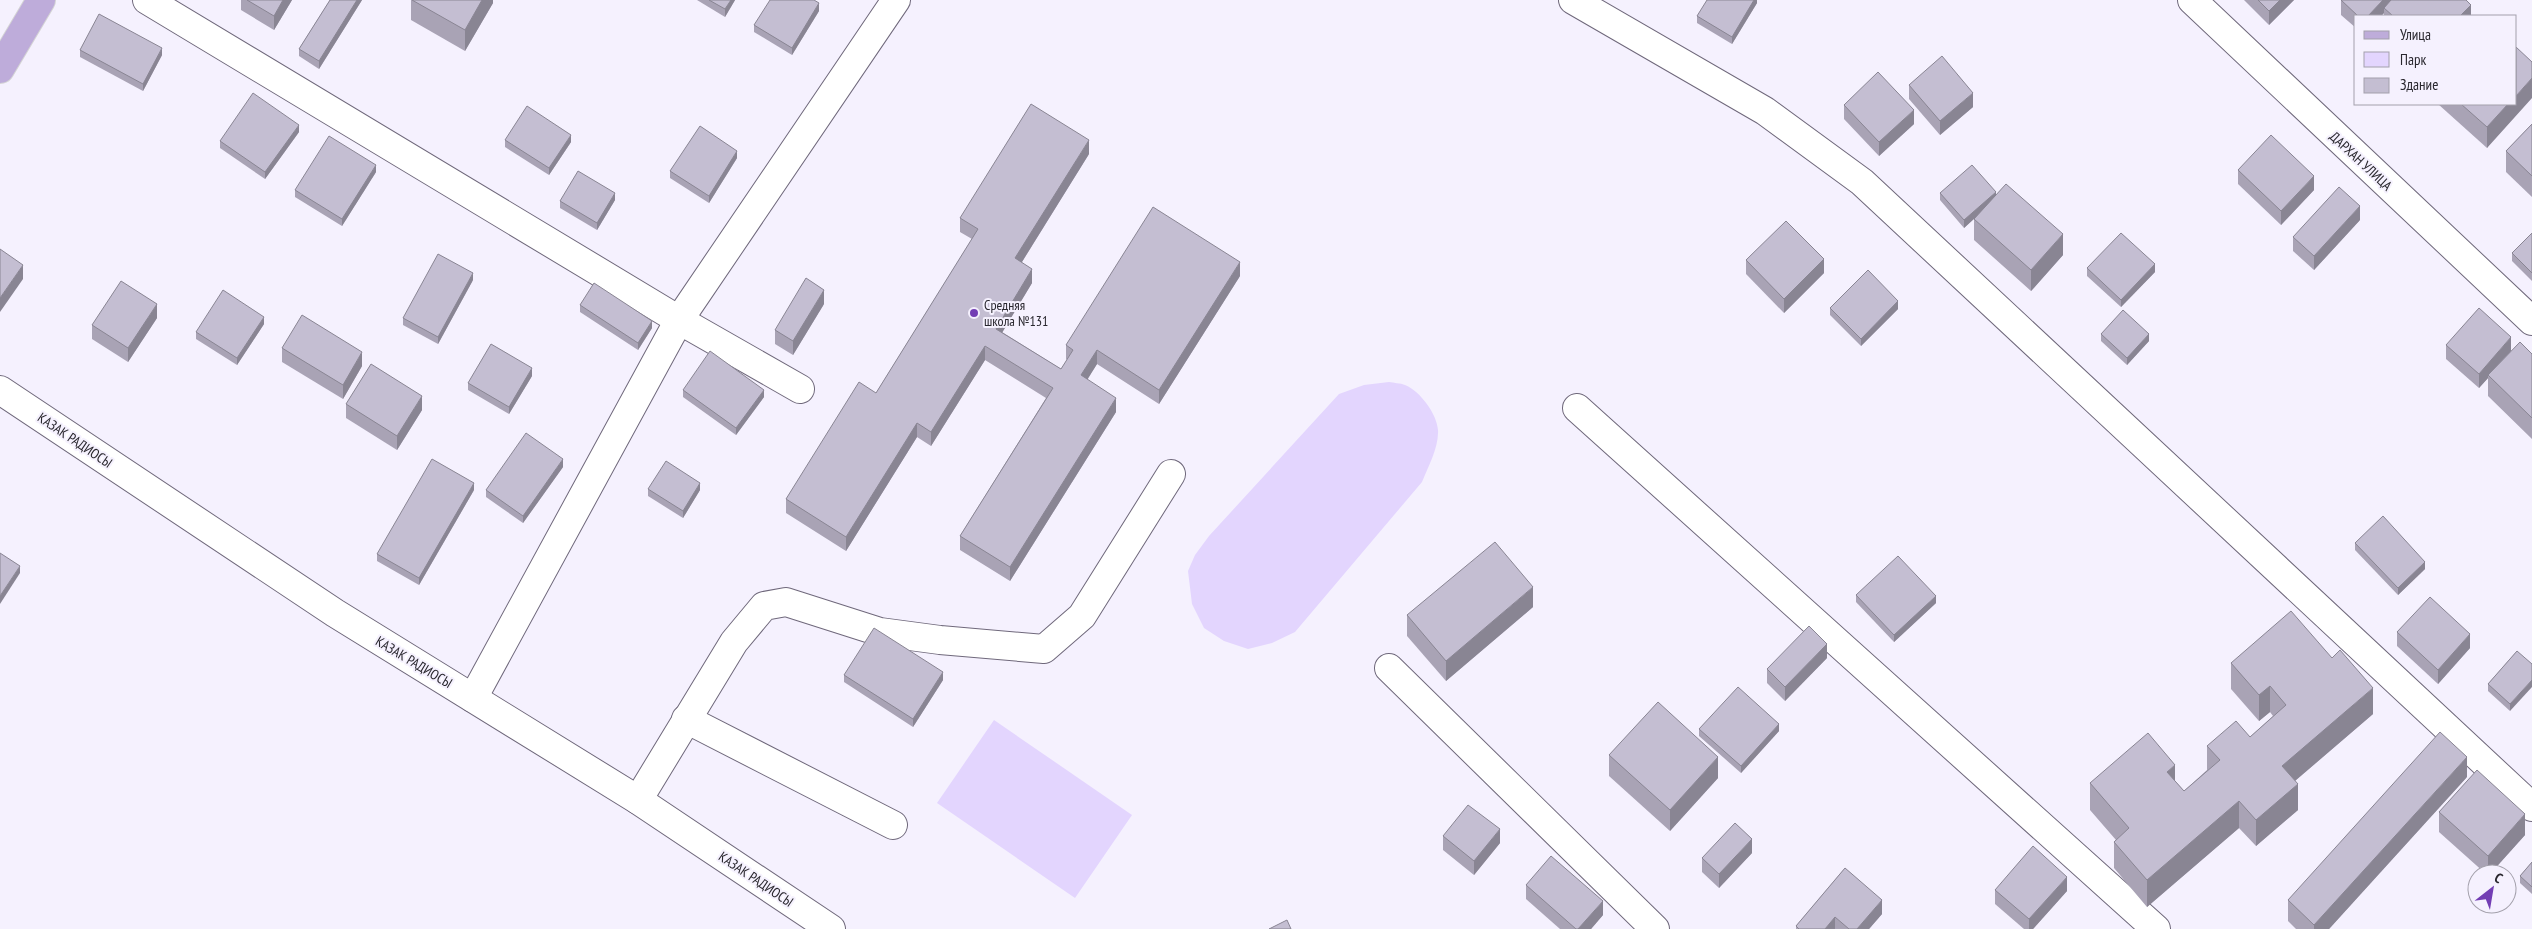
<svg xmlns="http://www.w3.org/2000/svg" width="2532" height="929" viewBox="0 0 2532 929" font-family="'PT Sans Narrow',sans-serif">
<rect width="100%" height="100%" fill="#f5f1fe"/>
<g fill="#e3d5fe">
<path d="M1389,382C1394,383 1400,383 1405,385C1420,391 1437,414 1438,430C1439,447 1428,467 1422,482L1295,632L1272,643L1248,649L1224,641L1204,628L1192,604L1188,571L1195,555L1209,536L1339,394L1364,385Z"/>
<path d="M994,720L1132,815L1075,898L937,803Z"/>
</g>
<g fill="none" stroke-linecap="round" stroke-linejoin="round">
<defs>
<g id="minor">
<path d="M147,0L679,320L800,389"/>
<path d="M1573,0L1765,111L1862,182L2532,807"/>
<path d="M2192,0L2532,321"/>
<path d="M0,390L335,613L638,800L831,929"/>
<path d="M1577,408L2156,929"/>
<path d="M1389,668L1655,929"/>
<path d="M473,698L679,320L896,0"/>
<path d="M686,719L893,825"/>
<path d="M638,800L734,642L764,606L786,602L880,632L940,640L1044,649L1082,616L1171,474"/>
</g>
<path id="major" d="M0,69L41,0"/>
</defs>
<use href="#minor" stroke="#6f687b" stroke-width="30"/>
<use href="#major" stroke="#d4d4d5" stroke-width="30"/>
<use href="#minor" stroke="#fff" stroke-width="28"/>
<use href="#major" stroke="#beacda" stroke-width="28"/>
</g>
<g fill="#a9a3b5">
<path d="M241,0H292L274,30L241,10Z"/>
<path d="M330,0H362L319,69L299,56V49Z"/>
<path d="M411,0H493V3L465,51L411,20Z"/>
<path d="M697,0H735L725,17Z"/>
<path d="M1757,0V3L1732,44L1697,23V16Z"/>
<path d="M2244,0H2294L2269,25Z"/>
<path d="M2341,0L2471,16H2384V13L2381,16H2356V28L2341,15Z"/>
<path d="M819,11L792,55L754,32V25Z"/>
<path d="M80,50L162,55L143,91L80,57Z"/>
<path d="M1909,85L1973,107L1940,135L1909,99Z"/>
<path d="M2438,104H2516L2487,148Z"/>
<path d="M1844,105L1914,124L1879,156L1844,119Z"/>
<path d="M2532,124V197L2506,172V151Z"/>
<path d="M299,132L265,179L220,148V141Z"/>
<path d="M505,140L571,142L549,175L505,147Z"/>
<path d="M1089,154L1022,262L1032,283L1002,332L1061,369L1067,360L1066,359V345L1240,276L1159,404L1097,364L1087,379L1116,412L1010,581L960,550V536L1046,398L985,360L931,446L917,437L846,551L786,513V499L876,393L972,239L960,232V218Z"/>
<path d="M737,158L709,203L670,178V171Z"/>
<path d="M2238,170L2314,190L2281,225L2238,184Z"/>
<path d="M376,172L342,226L295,197V190Z"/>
<path d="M1940,193L1996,195L2063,255L2031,291L1974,240V219L1980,213L1964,228L1940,200Z"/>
<path d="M615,200L597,230L560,208V201Z"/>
<path d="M2360,220L2314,270L2293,251V237Z"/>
<path d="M2532,233V281L2512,261V253Z"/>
<path d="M1746,260L1824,273L1784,313L1746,274Z"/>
<path d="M2087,268L2155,272L2121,307L2087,276Z"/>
<path d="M473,280L438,344L403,325V318Z"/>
<path d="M824,304L793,355L775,344V330Z"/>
<path d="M580,305L652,328L638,350L580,312Z"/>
<path d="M1830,308L1898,309L1861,346L1830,315Z"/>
<path d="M157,318L128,362L92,339V325Z"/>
<path d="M264,324L237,365L196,339V332Z"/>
<path d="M2101,334L2149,341L2127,365L2101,341Z"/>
<path d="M2446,345L2532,354V439L2488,396V378L2479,388L2446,359Z"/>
<path d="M282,348L362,366L343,399L282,362Z"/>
<path d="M532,376L509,414L468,390V383Z"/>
<path d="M683,390L764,397L736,435L683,397Z"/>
<path d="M346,404L422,410L397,450L346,418Z"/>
<path d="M563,467L523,523L486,497V490Z"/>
<path d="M648,489L700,490L683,518L648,496Z"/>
<path d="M474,490L419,585L377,561V554Z"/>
<path d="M2355,543L2425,569L2398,595L2355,550Z"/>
<path d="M1856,595L1936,603L1894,642L1856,602Z"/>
<path d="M1533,607L1446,681L1407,636V615Z"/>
<path d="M2397,632L2470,648L2438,684L2397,646Z"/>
<path d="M2517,651L2510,711L2488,691V684Z"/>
<path d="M1827,658L1785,701L1767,683V669Z"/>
<path d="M2231,663L2373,714L2295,781L2298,810L2256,846L2239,828L2147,907L2114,868V842L2116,840L2090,810V783L2175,781L2184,791L2207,770V746L2250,737L2273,716L2270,712L2259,721L2231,689Z"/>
<path d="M844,675L943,680L913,727L844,682Z"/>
<path d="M1699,729L1779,731L1741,773L1699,736Z"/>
<path d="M1609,755L1718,778L1670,831L1609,776Z"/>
<path d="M2467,777L2329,929H2296L2288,921V900Z"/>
<path d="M2439,812L2525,835L2490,874H2486L2439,832Z"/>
<path d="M1443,836L1500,843L1474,875L1443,850Z"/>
<path d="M1752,853L1719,888L1702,872V858Z"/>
<path d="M2532,862V894L2520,883V876Z"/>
<path d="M1845,868L1882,914L1869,929H1796V926Z"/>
<path d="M1526,885L1603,915L1591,929H1560L1526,899Z"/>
<path d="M1995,890L2067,891L2033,929H2024L1995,904Z"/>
</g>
<g fill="#898593">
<path d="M283,0H292L274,30V16Z"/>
<path d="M357,0H362L319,69V61Z"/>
<path d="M482,0H493V3L465,51V30Z"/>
<path d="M731,0H735L725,17V9Z"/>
<path d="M1754,0H1757V3L1732,44V37Z"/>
<path d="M2280,0H2294L2269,25V11Z"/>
<path d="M2383,0H2393L2384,8V13L2381,16H2368Z"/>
<path d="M819,3V11L792,55V48Z"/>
<path d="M2471,5V16H2460Z"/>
<path d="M162,48V55L143,91V84Z"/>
<path d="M2532,78V98L2487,148V127L2508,104H2516V96Z"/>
<path d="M1973,93V107L1940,135V121Z"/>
<path d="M1914,110V124L1879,156V142Z"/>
<path d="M299,125V132L265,179V172Z"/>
<path d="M571,135V142L549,175V168Z"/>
<path d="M1089,140V154L1015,273V258Z"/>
<path d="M737,151V158L709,203V196Z"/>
<path d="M376,165V172L342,226V219Z"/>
<path d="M2314,176V190L2281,225V211Z"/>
<path d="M1996,192V199L1964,228V220Z"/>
<path d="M615,193V200L597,230V223Z"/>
<path d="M2360,206V220L2314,270V256Z"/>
<path d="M2063,234V255L2031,291V270Z"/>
<path d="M1824,259V273L1784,313V299Z"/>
<path d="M1240,262V276L1159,404V390Z"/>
<path d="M2155,264V272L2121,307V300Z"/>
<path d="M23,265V279L0,312V298Z"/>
<path d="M1032,269V283L996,343V329Z"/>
<path d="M473,273V280L438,344V337Z"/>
<path d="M824,290V304L793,355V341Z"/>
<path d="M1898,301V309L1861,346V339Z"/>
<path d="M157,304V318L128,362V348Z"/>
<path d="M264,317V324L237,365V358Z"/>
<path d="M652,321V328L638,350V343Z"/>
<path d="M2149,334V341L2127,365V358Z"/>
<path d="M2511,337V351L2488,375V378L2479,388V374Z"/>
<path d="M985,346V360L931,446V432Z"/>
<path d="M1097,350V364L1081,390V375Z"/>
<path d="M362,352V366L343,399V385Z"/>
<path d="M532,368V376L509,414V407Z"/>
<path d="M764,390V397L736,435V428Z"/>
<path d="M422,396V410L397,450V436Z"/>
<path d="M1116,398V412L1010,581V567Z"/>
<path d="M917,423V437L846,551V537Z"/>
<path d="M563,459V467L523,523V516Z"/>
<path d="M474,483V490L419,585V578Z"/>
<path d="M700,483V490L683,518V511Z"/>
<path d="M2425,562V569L2398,595V588Z"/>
<path d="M20,566V573L0,604V596Z"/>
<path d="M1533,587V607L1446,681V661Z"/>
<path d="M1936,596V603L1894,642V635Z"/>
<path d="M2470,634V648L2438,684V670Z"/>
<path d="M1827,644V658L1785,701V687Z"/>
<path d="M943,672V680L913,727V719Z"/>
<path d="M2532,680V687L2510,711V704Z"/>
<path d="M2270,686V712L2259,721V695Z"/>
<path d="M2373,688V714L2282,792V766Z"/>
<path d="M1779,724V731L1741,773V766Z"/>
<path d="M1718,757V778L1670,831V810Z"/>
<path d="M2467,757V777L2329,929H2314V925Z"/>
<path d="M2175,765V791L2167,772Z"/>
<path d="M2298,784V810L2256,846V820Z"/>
<path d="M2239,801V828L2147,907V880Z"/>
<path d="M2525,814V835L2490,874H2488V856Z"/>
<path d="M1500,829V843L1474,875V861Z"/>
<path d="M1752,839V853L1719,888V874Z"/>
<path d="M2067,877V891L2033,929H2029V919Z"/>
<path d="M1882,900V914L1869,929H1857Z"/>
<path d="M1603,901V915L1591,929H1578Z"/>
<path d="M1835,917V929H1825Z"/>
</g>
<g fill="#c4bed2" stroke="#898593">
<path d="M247,0H283L274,16Z"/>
<path d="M330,0H357L319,61L299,49Z"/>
<path d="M412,0H482L465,30Z"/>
<path d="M709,0H731L725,9Z"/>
<path d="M770,0H814L819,3L792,48L754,25Z"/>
<path d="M1707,0H1754L1732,37L1697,16Z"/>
<path d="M2258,0H2280L2269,11Z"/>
<path d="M2341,0H2383L2368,16H2358Z"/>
<path d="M2391,0H2466L2471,5L2460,16H2393L2384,8Z"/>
<path d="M99,14L162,48L143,84L80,50Z"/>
<path d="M2516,47L2532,62V78L2516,96Z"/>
<path d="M1942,56L1973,93L1940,121L1909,85Z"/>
<path d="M1878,72L1914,110L1879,142L1844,105Z"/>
<path d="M253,93L299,125L265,172L220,141Z"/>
<path d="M1031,104L1089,140L1015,258L1032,269L996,329L1061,369L1073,350L1066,345L1153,207L1240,262L1159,390L1097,350L1081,375L1116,398L1010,567L960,536L1053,388L985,346L931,432L917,423L846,537L786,499L859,382L876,393L978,229L960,218Z"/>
<path d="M2461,104H2508L2487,127Z"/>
<path d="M527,106L571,135L549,168L505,140Z"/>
<path d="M2532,124V176L2506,151Z"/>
<path d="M700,126L737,151L709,196L670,171Z"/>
<path d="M2271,135L2314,176L2281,211L2238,170Z"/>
<path d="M329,136L376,165L342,219L295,190Z"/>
<path d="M1972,165L1996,192L1964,220L1940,193Z"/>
<path d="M578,171L615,193L597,223L560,201Z"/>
<path d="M2006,184L2063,234L2031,270L1974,219Z"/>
<path d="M2339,187L2360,206L2314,256L2293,237Z"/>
<path d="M1786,221L1824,259L1784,299L1746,260Z"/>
<path d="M2121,233L2155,264L2121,300L2087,268Z"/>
<path d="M2532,233V273L2512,253Z"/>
<path d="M0,249L23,265L0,298Z"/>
<path d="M438,254L473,273L438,337L403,318Z"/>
<path d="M1868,270L1898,301L1861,339L1830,308Z"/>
<path d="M806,278L824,290L793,341L775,330Z"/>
<path d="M121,281L157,304L128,348L92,325Z"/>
<path d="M594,283L652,321L638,343L580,305Z"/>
<path d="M223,290L264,317L237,358L196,332Z"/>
<path d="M2479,308L2511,337L2479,374L2446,345Z"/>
<path d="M2123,310L2149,334L2127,358L2101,334Z"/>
<path d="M302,315L362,352L343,385L282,348Z"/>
<path d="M2520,342L2532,354V418L2488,375Z"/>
<path d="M491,344L532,368L509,407L468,383Z"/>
<path d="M710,351L764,390L736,428L683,390Z"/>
<path d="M371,364L422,396L397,436L346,404Z"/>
<path d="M526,433L563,459L523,516L486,490Z"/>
<path d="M432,459L474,483L419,578L377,554Z"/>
<path d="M666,461L700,483L683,511L648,489Z"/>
<path d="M2383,516L2425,562L2398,588L2355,543Z"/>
<path d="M1495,542L1533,587L1446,661L1407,615Z"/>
<path d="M0,553L20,566L0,596Z"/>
<path d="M1898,556L1936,596L1894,635L1856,595Z"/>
<path d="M2430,597L2470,634L2438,670L2397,632Z"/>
<path d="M2291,611L2332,658L2340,650L2373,688L2282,766L2298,784L2256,820L2239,801L2147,880L2114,842L2129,828L2090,783L2148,733L2175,765L2167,772L2184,791L2220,760L2207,746L2236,721L2250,737L2286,705L2270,686L2259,695L2231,663Z"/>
<path d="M1809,626L1827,644L1785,687L1767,669Z"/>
<path d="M874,628L943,672L913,719L844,675Z"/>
<path d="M2517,651L2532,664V680L2510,704L2488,684Z"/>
<path d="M1738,687L1779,724L1741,766L1699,729Z"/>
<path d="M1658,702L1718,757L1670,810L1609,755Z"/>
<path d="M2440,732L2467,757L2314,925L2288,900Z"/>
<path d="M2477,770L2525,814L2488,856L2439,812Z"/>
<path d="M1468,805L1500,829L1474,861L1443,836Z"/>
<path d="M1735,823L1752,839L1719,874L1702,858Z"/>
<path d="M2033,846L2067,877L2029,919L1995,890Z"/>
<path d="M1551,856L1603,901L1578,929H1576L1526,885Z"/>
<path d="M2532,862V887L2520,876Z"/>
<path d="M1845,868L1882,900L1857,929H1849L1835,917L1825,929H1799L1796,926Z"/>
<path d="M1287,920L1291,929H1269Z"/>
</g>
<circle fill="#733eb4" stroke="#f5f1fe" stroke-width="2" cx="974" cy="313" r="5"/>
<g text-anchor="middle" stroke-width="4" stroke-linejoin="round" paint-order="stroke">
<g font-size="14" fill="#29272e" stroke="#f5f1fe">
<text transform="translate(2361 161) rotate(43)" y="5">ДАРХАН УЛИЦА</text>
<text transform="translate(75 440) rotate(34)" y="5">КАЗАК РАДИОСЫ</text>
<text transform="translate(414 662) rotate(31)" y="5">КАЗАК РАДИОСЫ</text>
<text transform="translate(756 879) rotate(34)" y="5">КАЗАК РАДИОСЫ</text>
</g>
<g font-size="14" fill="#29272e" stroke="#f5f1fe" text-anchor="start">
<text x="984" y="310">Средняя<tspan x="984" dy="16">школа №131</tspan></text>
</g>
</g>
<rect x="2354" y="15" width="162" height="90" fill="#f5f1fe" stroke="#a3a0ab"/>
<rect x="2364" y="31" width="25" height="8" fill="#beacda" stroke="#a3a0ab"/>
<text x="2400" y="40" font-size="15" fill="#29272e">Улица</text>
<rect x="2364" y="52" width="25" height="15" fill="#e3d5fe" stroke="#a3a0ab"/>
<text x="2400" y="65" font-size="15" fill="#29272e">Парк</text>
<rect x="2364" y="78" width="25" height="15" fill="#c4bed2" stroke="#a3a0ab"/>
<text x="2400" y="90" font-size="15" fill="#29272e">Здание</text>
<g transform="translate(2492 889) rotate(31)"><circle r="24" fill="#f5f1fe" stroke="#a3a0ab"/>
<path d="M0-4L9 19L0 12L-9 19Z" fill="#733eb4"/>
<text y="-8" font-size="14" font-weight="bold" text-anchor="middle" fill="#29272e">С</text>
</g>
</svg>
